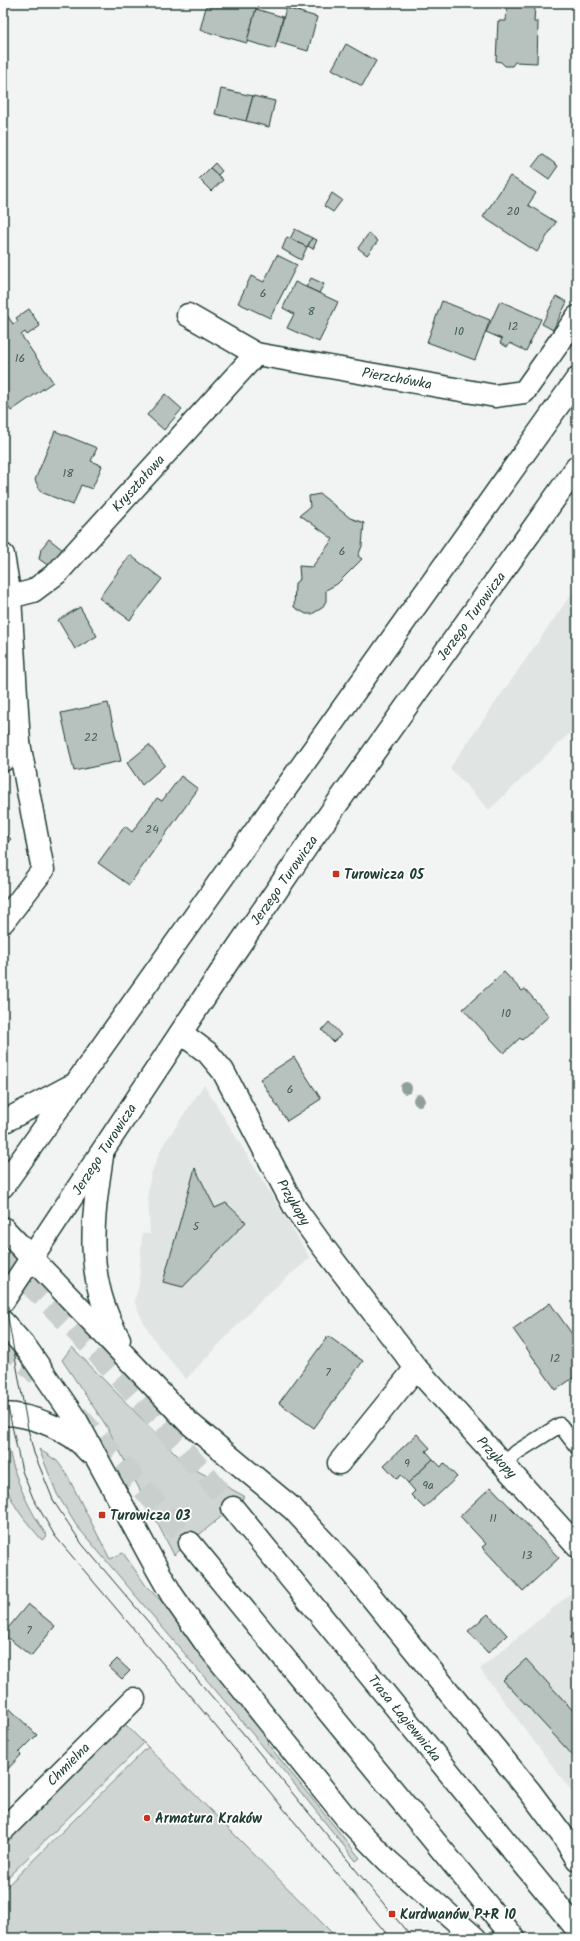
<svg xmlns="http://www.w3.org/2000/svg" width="580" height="1941" viewBox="0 0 580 1941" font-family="Kalam,sans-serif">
<rect width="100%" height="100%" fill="#f2f3f3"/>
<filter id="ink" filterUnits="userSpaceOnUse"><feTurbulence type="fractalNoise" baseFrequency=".025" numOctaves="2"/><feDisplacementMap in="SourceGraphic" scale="8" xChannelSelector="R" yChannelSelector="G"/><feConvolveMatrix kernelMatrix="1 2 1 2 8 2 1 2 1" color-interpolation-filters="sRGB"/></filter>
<g filter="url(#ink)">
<g fill="#e0e4e3">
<path d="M577,586V726L489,810L450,768Z"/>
<path d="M204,1085L310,1258L264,1297L186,1379L159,1347L145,1325L134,1301L139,1286L142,1234H150L148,1192L151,1174L162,1147Z"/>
<path d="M577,1588V1788L572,1792L480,1669Z"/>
</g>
<g fill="#ced5d3" stroke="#768984">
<path d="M72,1347L178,1456L196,1470L244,1496L242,1500L174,1555L107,1427L62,1360Z"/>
<path d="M9,1449C15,1481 29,1509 47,1536L42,1540C23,1518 12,1506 3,1478L6,1471V1450Z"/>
<path d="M39,1449L57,1461L66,1473L110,1559L123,1553L147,1587L168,1608L273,1739L267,1743L360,1858L356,1861L287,1775L76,1525L57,1494Z"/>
<path d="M123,1722L337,1938H3V1890L148,1747L144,1743L3,1882V1842Z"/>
</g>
<g fill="#b7c1bd" stroke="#1f3d34">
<path d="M207,3H248L257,5L247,43L200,30Z"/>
<path d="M290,3H302L299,12L289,9Z"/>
<path d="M507,5L535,6L534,22H538L537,63L515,62L512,66H505L501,62L496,61L498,21H506Z"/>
<path d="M286,8L317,17L308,51L277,42Z"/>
<path d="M256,9L283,17L275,49L247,41Z"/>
<path d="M346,44L376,61L362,86L332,69Z"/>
<path d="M221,89L253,96L246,121L215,114Z"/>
<path d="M253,96L275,101L269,127L246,121Z"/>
<path d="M542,154L558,166L549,179L532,167Z"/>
<path d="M215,163L222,171L218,175L210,168Z"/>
<path d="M210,168L223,180L211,191L199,179Z"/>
<path d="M510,176L536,193L528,205L556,222L537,252L483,217Z"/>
<path d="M332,193L342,200L333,212L324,206Z"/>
<path d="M295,229L312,238L307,247L290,239Z"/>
<path d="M369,233L378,241L367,255L358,248Z"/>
<path d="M287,237L307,247L301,260L282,249Z"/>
<path d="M312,238L317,240L313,249L308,246Z"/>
<path d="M277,255L297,265L270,318L238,303L251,276L264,282Z"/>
<path d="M311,278L324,284L319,293L306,287Z"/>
<path d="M295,282L338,302L319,342L287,328L294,314L283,308Z"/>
<path d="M556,296L567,302L553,330L542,324Z"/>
<path d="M442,301L490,320L475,360L427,342Z"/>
<path d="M500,301L541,319L526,351L510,343L507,347L500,343L502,339L486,332Z"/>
<path d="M3,309L13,324L18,321L16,318L29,309L40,326L27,335L25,332L21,335L53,382L11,411L3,399Z"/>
<path d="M165,394L182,409L164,430L147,415Z"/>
<path d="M55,431L97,448L91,461L102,466L92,489L81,485L73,505L41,492L35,480Z"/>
<path d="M320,494L350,518L364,523L362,546L358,556L362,559L337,584L326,590V601L322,608L312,614H306L294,607L295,583L300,579L299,566L312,567L333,539L300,515L310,507L309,496Z"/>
<path d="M49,539L63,550L49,566L39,559L41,549Z"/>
<path d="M130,555L162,579L130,620L99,598Z"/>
<path d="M80,607L97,636L75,649L58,620Z"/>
<path d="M108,703L121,761L74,771L61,713Z"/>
<path d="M149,745L165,765L142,785L127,763Z"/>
<path d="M181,776L198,789L129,885L98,863L125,826L132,832L157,798L162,801Z"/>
<path d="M3,831L11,839L3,847Z"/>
<path d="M504,972L522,991L525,989L549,1016L522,1040L520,1038L504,1053L463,1009Z"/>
<path d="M329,1022L341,1035L333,1042L322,1030Z"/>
<path d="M294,1057L321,1099L287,1121L260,1079Z"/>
<path d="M195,1168L215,1208L226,1203L246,1222L183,1287L163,1282Z"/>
<path d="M550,1303L577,1341V1375L556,1390L513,1329Z"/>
<path d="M328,1336L363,1361L314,1428L279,1403Z"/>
<path d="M417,1434L430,1448L426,1451L433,1459L408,1483L401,1475L397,1479L384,1465Z"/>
<path d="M433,1459L441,1467L444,1463L457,1477L424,1508L411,1495L415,1491L408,1483Z"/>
<path d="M491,1487L559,1558L523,1591L482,1547L486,1544L460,1516Z"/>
<path d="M28,1604L55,1626L31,1656L3,1634Z"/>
<path d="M488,1614L507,1635L488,1653L468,1631Z"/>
<path d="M577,1632V1645L570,1638Z"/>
<path d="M117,1659L130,1671L122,1679L109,1667Z"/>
<path d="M526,1659L577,1715V1760L503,1680Z"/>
<path d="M9,1708L37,1735L19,1753L21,1755L3,1774V1714Z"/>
</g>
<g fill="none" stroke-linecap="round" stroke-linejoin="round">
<g stroke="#c8cfcd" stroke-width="22" stroke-dasharray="22 11" stroke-linecap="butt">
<path d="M3,1259C86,1336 160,1421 233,1508"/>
<path d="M3,1341L38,1375"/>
<path d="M77,1415L127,1470L190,1543"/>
</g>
<defs>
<path id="lane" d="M504,1464L517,1452L560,1425L577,1447"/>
<g id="street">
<path d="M188,315L256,354L495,396L524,392L577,317"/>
<path d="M3,555L10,597L19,743L43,870L3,922"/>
<path d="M10,597L33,591L57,573L256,354"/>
<path d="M3,760L19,743"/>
<path d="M181,1033L208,1053L223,1071L295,1208L321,1244L416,1368L577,1546"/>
<path d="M339,1463L416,1368"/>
<path d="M3,1830L134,1699"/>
</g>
<g id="secondary">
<path d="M3,1122L69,1087"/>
<path d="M102,1156C92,1222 84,1278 119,1339"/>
<path d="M3,1186L577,379"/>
<path d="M3,1228L188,1422L293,1509L347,1567L531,1793L563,1836L577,1859"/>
<path d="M3,1301L225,966L307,846L577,467"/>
<path d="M3,1322L27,1349L76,1420L156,1567L172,1595L207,1645L348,1820L388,1861L475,1938"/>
<path d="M3,1414C31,1414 71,1430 89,1452"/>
<path d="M233,1508L577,1929"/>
<path d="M190,1543L514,1938"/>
</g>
</defs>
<use href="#lane" stroke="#1f3d34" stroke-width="17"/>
<use href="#street" stroke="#1f3d34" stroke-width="25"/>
<use href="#secondary" stroke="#1f3d34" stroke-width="25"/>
<use href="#lane" stroke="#fff" stroke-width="14"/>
<use href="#street" stroke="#fff" stroke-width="22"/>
<use href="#secondary" stroke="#fff" stroke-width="22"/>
<g stroke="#1f3d34" stroke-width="1">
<path d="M3,1290L28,1429L34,1453L54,1502L82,1544L242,1732L412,1938"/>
<path d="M3,1385L22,1471L33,1498L55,1536L218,1729L390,1938"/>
</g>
</g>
<g fill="#919f9c">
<circle cx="406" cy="1088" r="6"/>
<circle cx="419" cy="1100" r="6"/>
</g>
</g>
<g fill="#c8321e" stroke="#fff" stroke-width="1.5">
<rect x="332" y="870" width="8" height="8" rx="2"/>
<rect x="98" y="1511" width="8" height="8" rx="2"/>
<circle cx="147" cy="1818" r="4"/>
<rect x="388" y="1910" width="8" height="8" rx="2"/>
</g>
<g text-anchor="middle" stroke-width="3.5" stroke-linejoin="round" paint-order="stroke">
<g font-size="12" fill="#455e56">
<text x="513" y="215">20</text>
<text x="263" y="297">6</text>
<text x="311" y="315">8</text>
<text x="513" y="330">12</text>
<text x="459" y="335">10</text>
<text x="20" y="362">16</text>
<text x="68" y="477">18</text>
<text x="342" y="555">6</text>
<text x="91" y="741">22</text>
<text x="152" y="833">24</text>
<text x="506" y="1017">10</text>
<text x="290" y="1093">6</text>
<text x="196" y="1230">5</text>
<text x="555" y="1362">12</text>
<text x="328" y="1376">7</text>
<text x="407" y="1467">9</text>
<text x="428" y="1489">9a</text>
<text x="493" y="1522">11</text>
<text x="527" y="1559">13</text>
<text x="29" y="1634">7</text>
</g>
<g font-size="14" fill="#1f3d34" stroke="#fff">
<text transform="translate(397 378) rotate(10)" y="5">Pierzchówka</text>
<text transform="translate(138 483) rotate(-48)" y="5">Kryształowa</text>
<text transform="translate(471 616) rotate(-54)" y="5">Jerzego Turowicza</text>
<text transform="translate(284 880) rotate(-55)" y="5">Jerzego Turowicza</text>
<text transform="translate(104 1149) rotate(-57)" y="5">Jerzego Turowicza</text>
<text transform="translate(294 1202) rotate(59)" y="5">Przykopy</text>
<text transform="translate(497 1457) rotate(47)" y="5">Przykopy</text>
<text transform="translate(405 1718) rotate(51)" y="5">Trasa Łagiewnicka</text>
<text transform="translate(68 1764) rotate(-45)" y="5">Chmielna</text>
</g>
<g font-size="14" font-weight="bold" fill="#1f3d34" stroke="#fff" text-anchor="start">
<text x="344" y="879">Turowicza 05</text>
<text x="110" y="1520">Turowicza 03</text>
<text x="155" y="1823">Armatura Kraków</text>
<text x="400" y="1919">Kurdwanów P+R 10</text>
</g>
</g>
<rect width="580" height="1941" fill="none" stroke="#fff" stroke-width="16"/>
<rect x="8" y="8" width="564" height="1925" fill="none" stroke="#1f3d34" stroke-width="1.5" filter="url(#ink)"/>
</svg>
